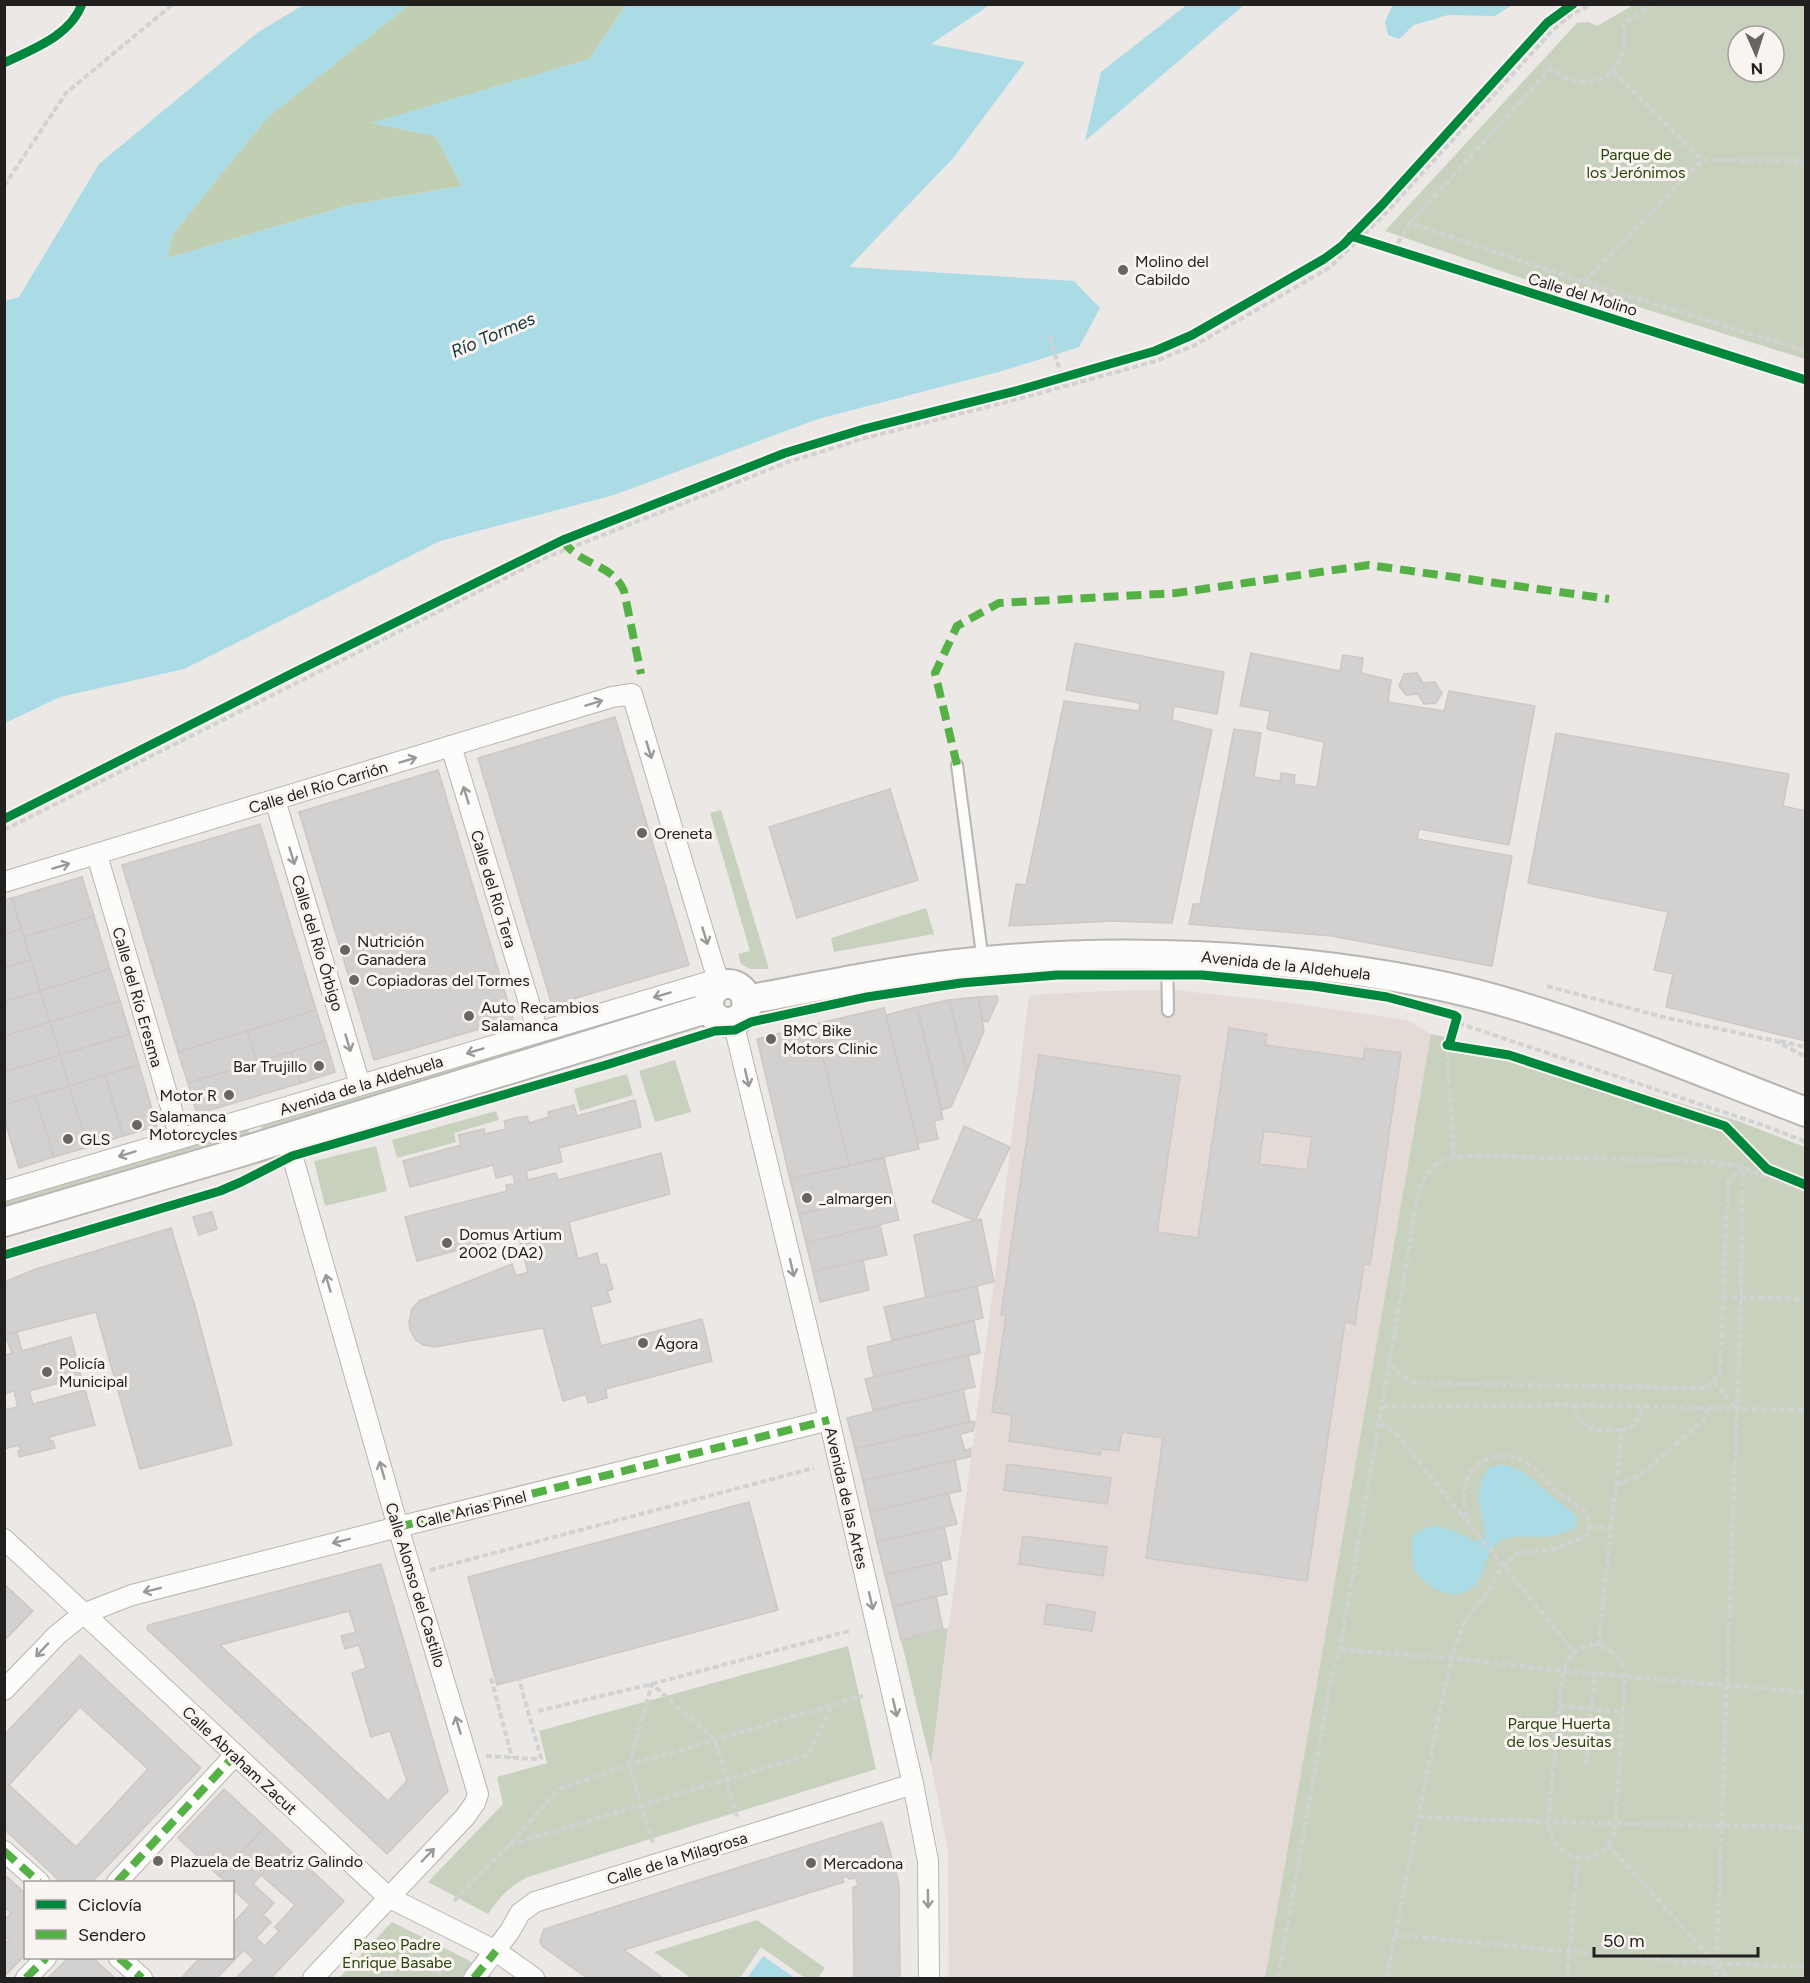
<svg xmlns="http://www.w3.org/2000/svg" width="1810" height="1983" viewBox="0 0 1810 1983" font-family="Figtree,sans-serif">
<rect width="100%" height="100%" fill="#ebe8e6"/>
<path fill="#e4dad6" d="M1174,990L1283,1002L1407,1020L1431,1034L1265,1978H949L948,1851L931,1764L994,1282L1029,995L1106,991Z"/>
<g fill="#c8d1bd" fill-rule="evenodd">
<path d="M1635,4L1805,5V359L1559,282L1539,284L1385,231L1577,23L1589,22L1597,26ZM1738,36H1774V72H1738Z"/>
<path d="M721,810L769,969H750L741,964L738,954L750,951L710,813Z"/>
<path d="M926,908L934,934L834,952L831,938Z"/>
<path d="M648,1008L654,1010L650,1017L262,1129L261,1125Z"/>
<path d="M1431,1034L1510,1051L1738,1121L1805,1147V1978H1265Z"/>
<path d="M675,1060L691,1112L655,1122L639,1071Z"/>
<path d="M627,1074L633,1095L580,1111L574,1089Z"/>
<path d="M496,1111L499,1120L454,1133L456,1142L397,1158L392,1140Z"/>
<path d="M248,1129L249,1133L5,1206V1202Z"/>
<path d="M376,1146L387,1191L325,1206L314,1161Z"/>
<path d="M948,1628L931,1764L901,1640Z"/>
<path d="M848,1646L876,1769L528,1877C509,1886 500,1897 488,1914L428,1882L503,1804L497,1777L547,1763L539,1731Z"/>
<path d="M757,1920L825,1968L818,1978H805L761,1947L740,1978H691L654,1952Z"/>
<path d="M392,1922L470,1961L493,1978H339Z"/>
</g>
<path fill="#c0ceb2" d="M409,5H626L589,59L372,123L435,136L462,186L350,205L167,258L173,234L267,118Z"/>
<g fill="#abdbe5">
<path d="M1393,4H1512V5L1495,16L1448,15L1414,25L1399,39L1388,35L1385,22Z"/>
<path d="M303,5H409L267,118L173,234L167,258L350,205L462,186L435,136L371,123L589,59L626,5H990L931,44L1025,62L954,157L849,267L1074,281L1100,308L1079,347L1002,371L818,419L614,495L440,541L184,669L60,697L5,723V301L19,297L99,164L257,33Z"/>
<path d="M1185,5H1244L1085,141L1101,72L1184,7Z"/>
<path d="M1496,1465L1511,1466L1522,1471L1576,1516L1577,1526C1565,1534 1548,1538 1533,1537C1522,1537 1513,1535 1502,1540C1482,1550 1489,1576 1470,1589C1451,1602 1421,1586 1414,1566C1411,1557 1412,1548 1412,1538C1430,1517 1453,1529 1473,1541L1484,1539L1485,1534C1480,1505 1473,1495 1488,1468Z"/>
<path d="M763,1956L795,1978H747Z"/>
</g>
<g fill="#d3d1cf" stroke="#cbc8c7" stroke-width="1.5" fill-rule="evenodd">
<path d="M1075,643L1224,672L1217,714L1174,706L1172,720L1212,730L1172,923L1112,921L1009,926L1016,884L1026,885L1064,701L1139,711L1140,703L1066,690Z"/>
<path d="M1251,653L1340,671L1343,655L1363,658L1361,673L1391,680L1388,702L1444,711L1449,691L1535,706L1509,845L1419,829L1417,839L1512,856L1492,966L1332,936L1189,924L1193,904H1200L1234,729L1261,733L1254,777L1280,781L1281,773L1295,775L1294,784L1317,787L1324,742L1267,729L1270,711L1240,706Z"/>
<path d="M1417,673L1423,683L1435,682L1442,693L1436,703L1424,704L1418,694L1406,695L1399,686L1404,674Z"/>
<path d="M615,717L689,965L552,1005L478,758Z"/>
<path d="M1556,733L1789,774L1783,806L1806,811V1041L1666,1007L1673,974L1654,970L1668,912L1528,883Z"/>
<path d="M438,770L513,1019L374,1060L299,812Z"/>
<path d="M890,789L918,880L797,918L769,827Z"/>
<path d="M260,824L316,1010L178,1052L122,865Z"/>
<path d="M82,877L94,916L24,937L12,898Z"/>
<path d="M12,898L21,929L4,934V900Z"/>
<path d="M94,916L110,969L40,991L24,937Z"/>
<path d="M21,929L31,960L4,968V934Z"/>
<path d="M31,960L40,991L4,1002V968Z"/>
<path d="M110,969L120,1001L50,1022L40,991Z"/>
<path d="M40,991L50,1022L4,1036V1002Z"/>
<path d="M997,996L998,1000L988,1022L983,1021L978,997Z"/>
<path d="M978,997L984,1031L967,1071L949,1000Z"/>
<path d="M949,1000L967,1071L951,1107L942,1110L917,1007Z"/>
<path d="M120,1001L130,1034L60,1055L50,1022Z"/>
<path d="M917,1007L943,1119L934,1121L938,1139L918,1143L886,1015Z"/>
<path d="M884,1008L919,1149L849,1165L815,1024Z"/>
<path d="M316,1010L326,1041L257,1062L247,1031Z"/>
<path d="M50,1022L60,1055L4,1072V1036Z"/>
<path d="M815,1024L849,1165L790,1179L757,1039Z"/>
<path d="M1229,1028L1267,1034L1265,1045L1363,1059L1365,1048L1401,1053L1370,1265L1364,1264L1355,1324L1345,1322L1307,1581L1146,1558L1163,1438L1122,1432L1119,1451L1101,1449L1100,1455L1009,1441L1012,1415L992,1412L1006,1315H1001L1039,1055L1180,1076L1157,1232L1198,1238ZM1264,1131L1312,1137L1307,1170L1259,1164Z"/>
<path d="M247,1031L257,1062L188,1083L178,1052Z"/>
<path d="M130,1034L139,1065L69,1086L60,1055Z"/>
<path d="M326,1041L335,1072L301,1083L291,1052Z"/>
<path d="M291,1052L301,1083L197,1114L188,1083Z"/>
<path d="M60,1055L69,1086L4,1105V1072Z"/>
<path d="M139,1065L157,1126L123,1136L105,1075Z"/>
<path d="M105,1075L123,1136L88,1147L69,1086Z"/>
<path d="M69,1086L88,1147L54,1157L35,1096Z"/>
<path d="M35,1096L54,1157L19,1168L4,1118V1105Z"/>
<path d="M635,1100L641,1127L559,1148L562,1162L526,1171L528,1180L556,1173L558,1180L661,1153L670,1194L569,1222L578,1259L597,1253L600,1265L606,1264L613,1289L607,1291L611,1302L591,1307L601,1346L702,1319L712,1361L606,1389L607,1398L588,1403L586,1394L563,1401L543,1328L435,1347L423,1345L416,1340L410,1330L409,1322L412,1309L419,1301L512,1264L516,1276L528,1272L518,1234L417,1261L405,1217L507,1191L506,1185L515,1184L513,1174L496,1178L493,1165L410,1187L403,1161L461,1145L458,1135L484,1129L485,1134L506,1129L504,1121L515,1118L527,1116L529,1123L549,1117L548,1112L574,1105L577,1116Z"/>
<path d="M964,1126L1010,1147L975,1221L932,1202Z"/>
<path d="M884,1158L892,1192L799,1214L790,1179Z"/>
<path d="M892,1192L899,1220L806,1243L799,1214Z"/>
<path d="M212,1212L217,1229L199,1235L193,1217Z"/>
<path d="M981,1219L994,1282L926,1298L914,1235Z"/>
<path d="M880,1225L887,1255L813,1272L806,1243Z"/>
<path d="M171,1228L196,1310L232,1445L140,1469L96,1312L4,1335V1282L36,1269Z"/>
<path d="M863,1260L869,1290L820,1302L813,1272Z"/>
<path d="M977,1286L983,1318L892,1340L884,1307Z"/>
<path d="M974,1321L980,1353L874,1377L867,1347Z"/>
<path d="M17,1332L22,1351L71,1337L81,1377L29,1391L33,1404L85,1390L95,1425L49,1437L51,1442L53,1441L55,1448L19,1457L18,1451L21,1450L19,1445L4,1449V1410L18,1407L14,1391L4,1394V1355L12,1353L5,1335Z"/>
<path d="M968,1355L975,1387L873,1410L865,1379Z"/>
<path d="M963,1389L970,1422L855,1449L847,1418Z"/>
<path d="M970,1422H975L973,1431L960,1434L965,1451L971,1448L970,1457L863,1481L855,1449Z"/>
<path d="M955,1460L961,1491L870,1512L863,1481Z"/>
<path d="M1007,1464L1111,1478L1107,1504L1004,1490Z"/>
<path d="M948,1493L957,1524L877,1542L870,1512Z"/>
<path d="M749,1502L778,1610L497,1685L468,1577Z"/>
<path d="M944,1527L951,1559L885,1575L877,1542Z"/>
<path d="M1023,1536L1107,1547L1103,1576L1019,1564Z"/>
<path d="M941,1562L947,1594L893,1607L885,1575Z"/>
<path d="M381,1564L448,1791L387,1854L147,1629L148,1625ZM349,1611L356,1632L341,1636L345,1649L359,1645L366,1668L352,1673L371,1737L390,1731L407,1781L388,1801L220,1645Z"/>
<path d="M4,1584L33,1611L4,1641Z"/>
<path d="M936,1596L943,1629L901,1640L893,1607Z"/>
<path d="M1047,1604L1095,1612L1092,1631L1044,1624Z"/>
<path d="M80,1655L201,1768L92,1882H61L4,1829V1735ZM80,1707L148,1769L76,1847L9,1785Z"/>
<path d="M224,1789L265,1827L219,1876L178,1838Z"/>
<path d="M882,1822L899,1884L900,1978H854L853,1887L858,1886L856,1878L849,1879L846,1876L842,1878L844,1882L624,1950L663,1978H587L542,1946L540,1941L544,1929Z"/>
<path d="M265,1827L344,1901L271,1978H236L254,1960L244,1950L217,1978H181L200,1958H232V1924L250,1905L232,1889V1882H226L219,1876ZM261,1875L295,1905L275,1927L279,1931L265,1946L256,1938L271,1922L263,1915L274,1903L253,1884Z"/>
<path d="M4,1874L26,1894V1954L4,1977V1945L9,1940L4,1936V1920L11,1913L4,1907Z"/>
<path d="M68,1958H93L115,1978H48Z"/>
</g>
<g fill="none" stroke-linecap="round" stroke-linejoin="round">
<defs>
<g id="lane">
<path d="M957,765L983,962"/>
<path d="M1167,958L1168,1011"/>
</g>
<g id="street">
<path d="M451,746L538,1032"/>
<path d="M275,800L360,1085"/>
<path d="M97,855L180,1138"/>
<path d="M4,882L612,697L632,694L713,964L718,979L717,987"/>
<path d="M733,1021L822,1389L913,1784L928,1861L929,1978"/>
<path d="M287,1137L398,1527L478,1794L475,1803L465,1817L313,1978"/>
<path d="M4,1191L718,979"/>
<path d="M4,1539L388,1897L496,1951L534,1978"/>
<path d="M4,1690L57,1635L83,1614L132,1595L398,1527L829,1420"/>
<path d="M4,1851L39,1882"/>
<path d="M117,1882L235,1755"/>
<path d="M119,1958L142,1978"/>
<path d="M26,1978L46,1958"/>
<path d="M474,1978L510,1931L520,1913L535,1902L913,1784"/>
</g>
<g id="secondary">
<circle cx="728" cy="1003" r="19"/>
<path d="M746,1000C816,987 886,972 956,964C1061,952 1167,952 1272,961C1348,968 1424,979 1498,1000C1603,1030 1704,1073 1806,1112"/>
<path d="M4,1222L231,1155L709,1008"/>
</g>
</defs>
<use href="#lane" stroke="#b8b5b4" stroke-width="14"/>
<use href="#street" stroke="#b8b5b4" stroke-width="22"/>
<use href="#secondary" stroke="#b8b5b4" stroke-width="32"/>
<g stroke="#d2d2d2" stroke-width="4" stroke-dasharray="6 3" stroke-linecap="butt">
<path d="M1654,4L1623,24C1633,73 1590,101 1551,68L1410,223L1584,282L1806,351"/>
<path d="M1613,71L1702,160"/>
<path d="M4,186L66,93L173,4"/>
<path d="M1393,251L1410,223"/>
<path d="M1584,282L1702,160L1806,161"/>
<path d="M1050,336L1064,386"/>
<path d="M4,830L547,557L788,462L865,438L1022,398L1156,361L1195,345L1329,268L1385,214L1552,31L1572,14L1593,4"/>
<path d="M1547,986L1663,1017L1776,1041L1806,1057"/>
<path d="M1780,1041L1806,1047"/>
<path d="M1454,1157L1446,1038L1452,1021L1768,1127L1806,1142"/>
<path d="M1722,1297L1806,1299"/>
<path d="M1390,1365L1401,1376L1415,1383L1706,1388L1720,1373L1728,1182L1742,1167"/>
<path d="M1714,1381L1736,1408"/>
<path d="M1575,1405C1580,1434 1597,1430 1622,1430"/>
<path d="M1383,1407L1575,1405L1806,1410"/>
<path d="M1380,1424L1394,1431L1464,1518"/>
<path d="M1616,1485L1640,1475L1705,1419L1708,1408"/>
<path d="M1590,1527L1610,1528"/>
<path d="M430,1570L814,1468"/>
<path d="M1591,1645C1611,1647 1622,1656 1625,1676L1615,1832C1600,1872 1553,1863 1548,1822L1563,1671C1568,1656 1576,1649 1591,1645Z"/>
<path d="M1598,1646L1622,1430L1635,1426L1643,1407"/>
<path d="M1340,1650L1451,1658L1563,1671L1806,1692"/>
<path d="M491,1678L512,1758"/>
<path d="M1560,1706L1623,1712"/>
<path d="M538,1711L652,1684L849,1631"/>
<path d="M486,1756L535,1759L541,1758L519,1679"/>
<path d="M1586,1765L1595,1674"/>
<path d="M1418,1817L1582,1823L1806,1827"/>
<path d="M653,1843L629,1765L652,1684L715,1740L737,1817"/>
<path d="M509,1845L808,1755L832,1706"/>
<path d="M1608,1845L1729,1978"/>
<path d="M454,1901L508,1846L559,1789L629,1765L863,1696"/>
<path d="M1395,1935L1684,1962L1806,1967"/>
<path d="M422,1938L442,1978"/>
<path d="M383,1978L423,1937"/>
<path d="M392,1978L393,1969"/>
<path d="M1278,1978L1331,1679L1340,1650L1419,1189C1433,1161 1441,1157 1472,1156L1705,1161L1743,1167L1806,1192"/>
<path d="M1387,1978L1418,1817L1451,1658L1465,1621L1489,1590L1498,1572L1517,1553L1556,1549L1587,1535C1589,1529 1591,1523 1588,1517C1582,1504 1563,1498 1553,1488C1545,1481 1538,1472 1530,1465C1508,1448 1475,1455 1466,1482C1463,1493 1466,1507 1465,1519L1503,1565L1574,1652"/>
<path d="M1567,1978L1578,1858"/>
<path d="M1716,1978L1741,1298L1743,1167"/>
</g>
<use href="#lane" stroke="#fcfcfb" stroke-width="10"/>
<use href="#street" stroke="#fcfcfb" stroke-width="20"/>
<use href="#secondary" stroke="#fcfcfb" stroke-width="28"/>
<g stroke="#55b145" stroke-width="8" stroke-dasharray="15 8" stroke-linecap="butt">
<path d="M563,540C577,565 613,563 624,591L641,674"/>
<path d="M957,765L935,673L957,626L999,603L1176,593L1369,565L1609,599"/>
<path d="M398,1527L829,1420"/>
<path d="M4,1851L39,1882"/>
<path d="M117,1882L235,1755"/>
<path d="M119,1958L142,1978"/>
<path d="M26,1978L46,1958"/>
<path d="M474,1978L496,1951"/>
</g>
<defs>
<g id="cycleway">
<path d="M4,63C33,49 70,36 82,4"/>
<path d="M1351,236L1806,380"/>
<path d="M4,819L295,672L563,540L785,453L864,429L1019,390L1155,351L1192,335L1324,259L1343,245L1382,205L1547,23L1573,4"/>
<path d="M1447,1045L1509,1055L1725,1126L1767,1169L1806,1185"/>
<path d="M4,1255L220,1191L241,1182L292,1156L606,1065L715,1031L735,1030L751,1022L867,997L961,983L1057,975H1202L1314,986L1387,997L1454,1015L1457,1017L1449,1045"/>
</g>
</defs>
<use href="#cycleway" stroke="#faf4f1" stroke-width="13"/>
<use href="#cycleway" stroke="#00873e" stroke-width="9"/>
</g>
<defs><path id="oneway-shaft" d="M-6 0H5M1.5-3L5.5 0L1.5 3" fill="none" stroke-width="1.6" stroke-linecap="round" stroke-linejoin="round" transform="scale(1.5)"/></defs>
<g stroke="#9a9998">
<use href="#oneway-shaft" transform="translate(594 703) rotate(-17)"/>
<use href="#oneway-shaft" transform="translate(649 750) rotate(73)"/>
<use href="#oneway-shaft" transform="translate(408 760) rotate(-17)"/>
<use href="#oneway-shaft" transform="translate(466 795) rotate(-107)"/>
<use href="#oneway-shaft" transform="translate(292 856) rotate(73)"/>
<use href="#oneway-shaft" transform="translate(61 866) rotate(-17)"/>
<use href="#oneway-shaft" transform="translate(705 936) rotate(73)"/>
<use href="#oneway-shaft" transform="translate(662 995) rotate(163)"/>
<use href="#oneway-shaft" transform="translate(348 1043) rotate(73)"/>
<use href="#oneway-shaft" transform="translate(475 1051) rotate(163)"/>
<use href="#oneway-shaft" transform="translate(747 1078) rotate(77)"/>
<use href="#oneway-shaft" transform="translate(127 1154) rotate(163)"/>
<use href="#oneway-shaft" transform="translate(792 1268) rotate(77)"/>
<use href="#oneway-shaft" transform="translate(328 1283) rotate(-106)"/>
<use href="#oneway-shaft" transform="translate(382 1470) rotate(-106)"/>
<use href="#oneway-shaft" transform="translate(341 1541) rotate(166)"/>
<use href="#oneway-shaft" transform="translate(152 1590) rotate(166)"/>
<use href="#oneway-shaft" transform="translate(871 1601) rotate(77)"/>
<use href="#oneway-shaft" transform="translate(42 1650) rotate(133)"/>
<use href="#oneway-shaft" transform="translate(895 1708) rotate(77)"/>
<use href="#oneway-shaft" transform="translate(458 1725) rotate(-107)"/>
<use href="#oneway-shaft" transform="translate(428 1855) rotate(-46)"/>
<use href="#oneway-shaft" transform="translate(928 1899) rotate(89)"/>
</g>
<g fill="#686665" stroke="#faf4f1" stroke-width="2">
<circle cx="1123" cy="270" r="6"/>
<circle cx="642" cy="833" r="6"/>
<circle cx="345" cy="950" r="6"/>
<circle cx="354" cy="980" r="6"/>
<circle cx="469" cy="1016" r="6"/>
<circle cx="771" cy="1039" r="6"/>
<circle cx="319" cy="1066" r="6"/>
<circle cx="229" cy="1095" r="6"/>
<circle cx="137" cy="1125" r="6"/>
<circle cx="68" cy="1139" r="6"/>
<circle cx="807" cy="1198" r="6"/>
<circle cx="447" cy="1243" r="6"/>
<circle cx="643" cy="1343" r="6"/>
<circle cx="47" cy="1372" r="6"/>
<circle cx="158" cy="1861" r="6"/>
<circle cx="811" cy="1863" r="6"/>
</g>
<g text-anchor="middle" stroke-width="6" stroke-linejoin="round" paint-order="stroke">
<g font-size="16" fill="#2a440f" stroke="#faf4f1">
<text x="1636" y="160">Parque de<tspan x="1636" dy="18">los Jerónimos</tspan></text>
<text x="1559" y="1729">Parque Huerta<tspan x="1559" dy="18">de los Jesuitas</tspan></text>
<text x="397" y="1950">Paseo Padre<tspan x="397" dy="18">Enrique Basabe</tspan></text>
</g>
<g font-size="16" fill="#22201f" stroke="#faf4f1" text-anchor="start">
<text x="1135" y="267">Molino del<tspan x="1135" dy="18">Cabildo</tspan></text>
<text x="654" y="839">Oreneta</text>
<text x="357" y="947">Nutrición<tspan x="357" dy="18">Ganadera</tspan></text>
<text x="366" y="986">Copiadoras del Tormes</text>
<text x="481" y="1013">Auto Recambios<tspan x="481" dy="18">Salamanca</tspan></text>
<text x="783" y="1036">BMC Bike<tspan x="783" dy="18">Motors Clinic</tspan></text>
<text x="307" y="1072" text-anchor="end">Bar Trujillo</text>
<text x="217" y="1101" text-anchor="end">Motor R</text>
<text x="149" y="1122">Salamanca<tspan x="149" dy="18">Motorcycles</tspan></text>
<text x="80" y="1145">GLS</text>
<text x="819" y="1204">_almargen</text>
<text x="459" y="1240">Domus Artium<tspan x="459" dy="18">2002 (DA2)</tspan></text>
<text x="655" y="1349">Ágora</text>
<text x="59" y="1369">Policía<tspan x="59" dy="18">Municipal</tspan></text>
<text x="170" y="1867">Plazuela de Beatriz Galindo</text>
<text x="823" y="1869">Mercadona</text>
</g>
<g font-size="16" fill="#22201f" stroke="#faf4f1">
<text transform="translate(1583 294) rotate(17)" y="6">Calle del Molino</text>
<text transform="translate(318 787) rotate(-17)" y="6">Calle del Río Carrión</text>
<text transform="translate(494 889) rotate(73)" y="6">Calle del Río Tera</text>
<text transform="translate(318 943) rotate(73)" y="6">Calle del Río Órbigo</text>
<text transform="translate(1286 965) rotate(6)" y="6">Avenida de la Aldehuela</text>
<text transform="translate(138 997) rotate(74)" y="6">Calle del Río Eresma</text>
<text transform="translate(361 1085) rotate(-17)" y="6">Avenida de la Aldehuela</text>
<text transform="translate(847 1498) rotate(77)" y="6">Avenida de las Artes</text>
<text transform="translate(471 1509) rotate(-14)" y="6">Calle Arias Pinel</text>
<text transform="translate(416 1585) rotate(73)" y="6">Calle Alonso del Castillo</text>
<text transform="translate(240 1760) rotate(43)" y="6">Calle Abraham Zacut</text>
<text transform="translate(677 1858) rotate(-17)" y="6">Calle de la Milagrosa</text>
</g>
<g font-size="18" font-style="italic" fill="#12353c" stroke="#faf4f1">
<text transform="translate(493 335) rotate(-23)" y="6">Río Tormes</text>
</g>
</g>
<rect width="1810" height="1983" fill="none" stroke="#22201f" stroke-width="12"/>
<rect x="24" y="1881" width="210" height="78" fill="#faf4f1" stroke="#a49f9d" stroke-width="1.5"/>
<rect x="36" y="1900" width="30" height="9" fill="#00873e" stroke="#a49f9d" stroke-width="1.5"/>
<text x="78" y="1911" font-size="18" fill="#22201f">Ciclovía</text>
<rect x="36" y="1930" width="30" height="9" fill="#55b145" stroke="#a49f9d" stroke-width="1.5"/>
<text x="78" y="1941" font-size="18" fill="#22201f">Sendero</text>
<g transform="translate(1756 54) rotate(177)"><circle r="28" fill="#faf4f1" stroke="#a49f9d" stroke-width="1.5"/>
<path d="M0-4.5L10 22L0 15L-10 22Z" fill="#686665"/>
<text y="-9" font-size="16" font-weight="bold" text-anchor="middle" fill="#22201f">N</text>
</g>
<path d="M1594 1947v9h164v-9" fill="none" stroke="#22201f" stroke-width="3"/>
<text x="1603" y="1947" font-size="18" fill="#22201f" stroke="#faf4f1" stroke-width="4.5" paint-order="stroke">50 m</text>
</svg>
